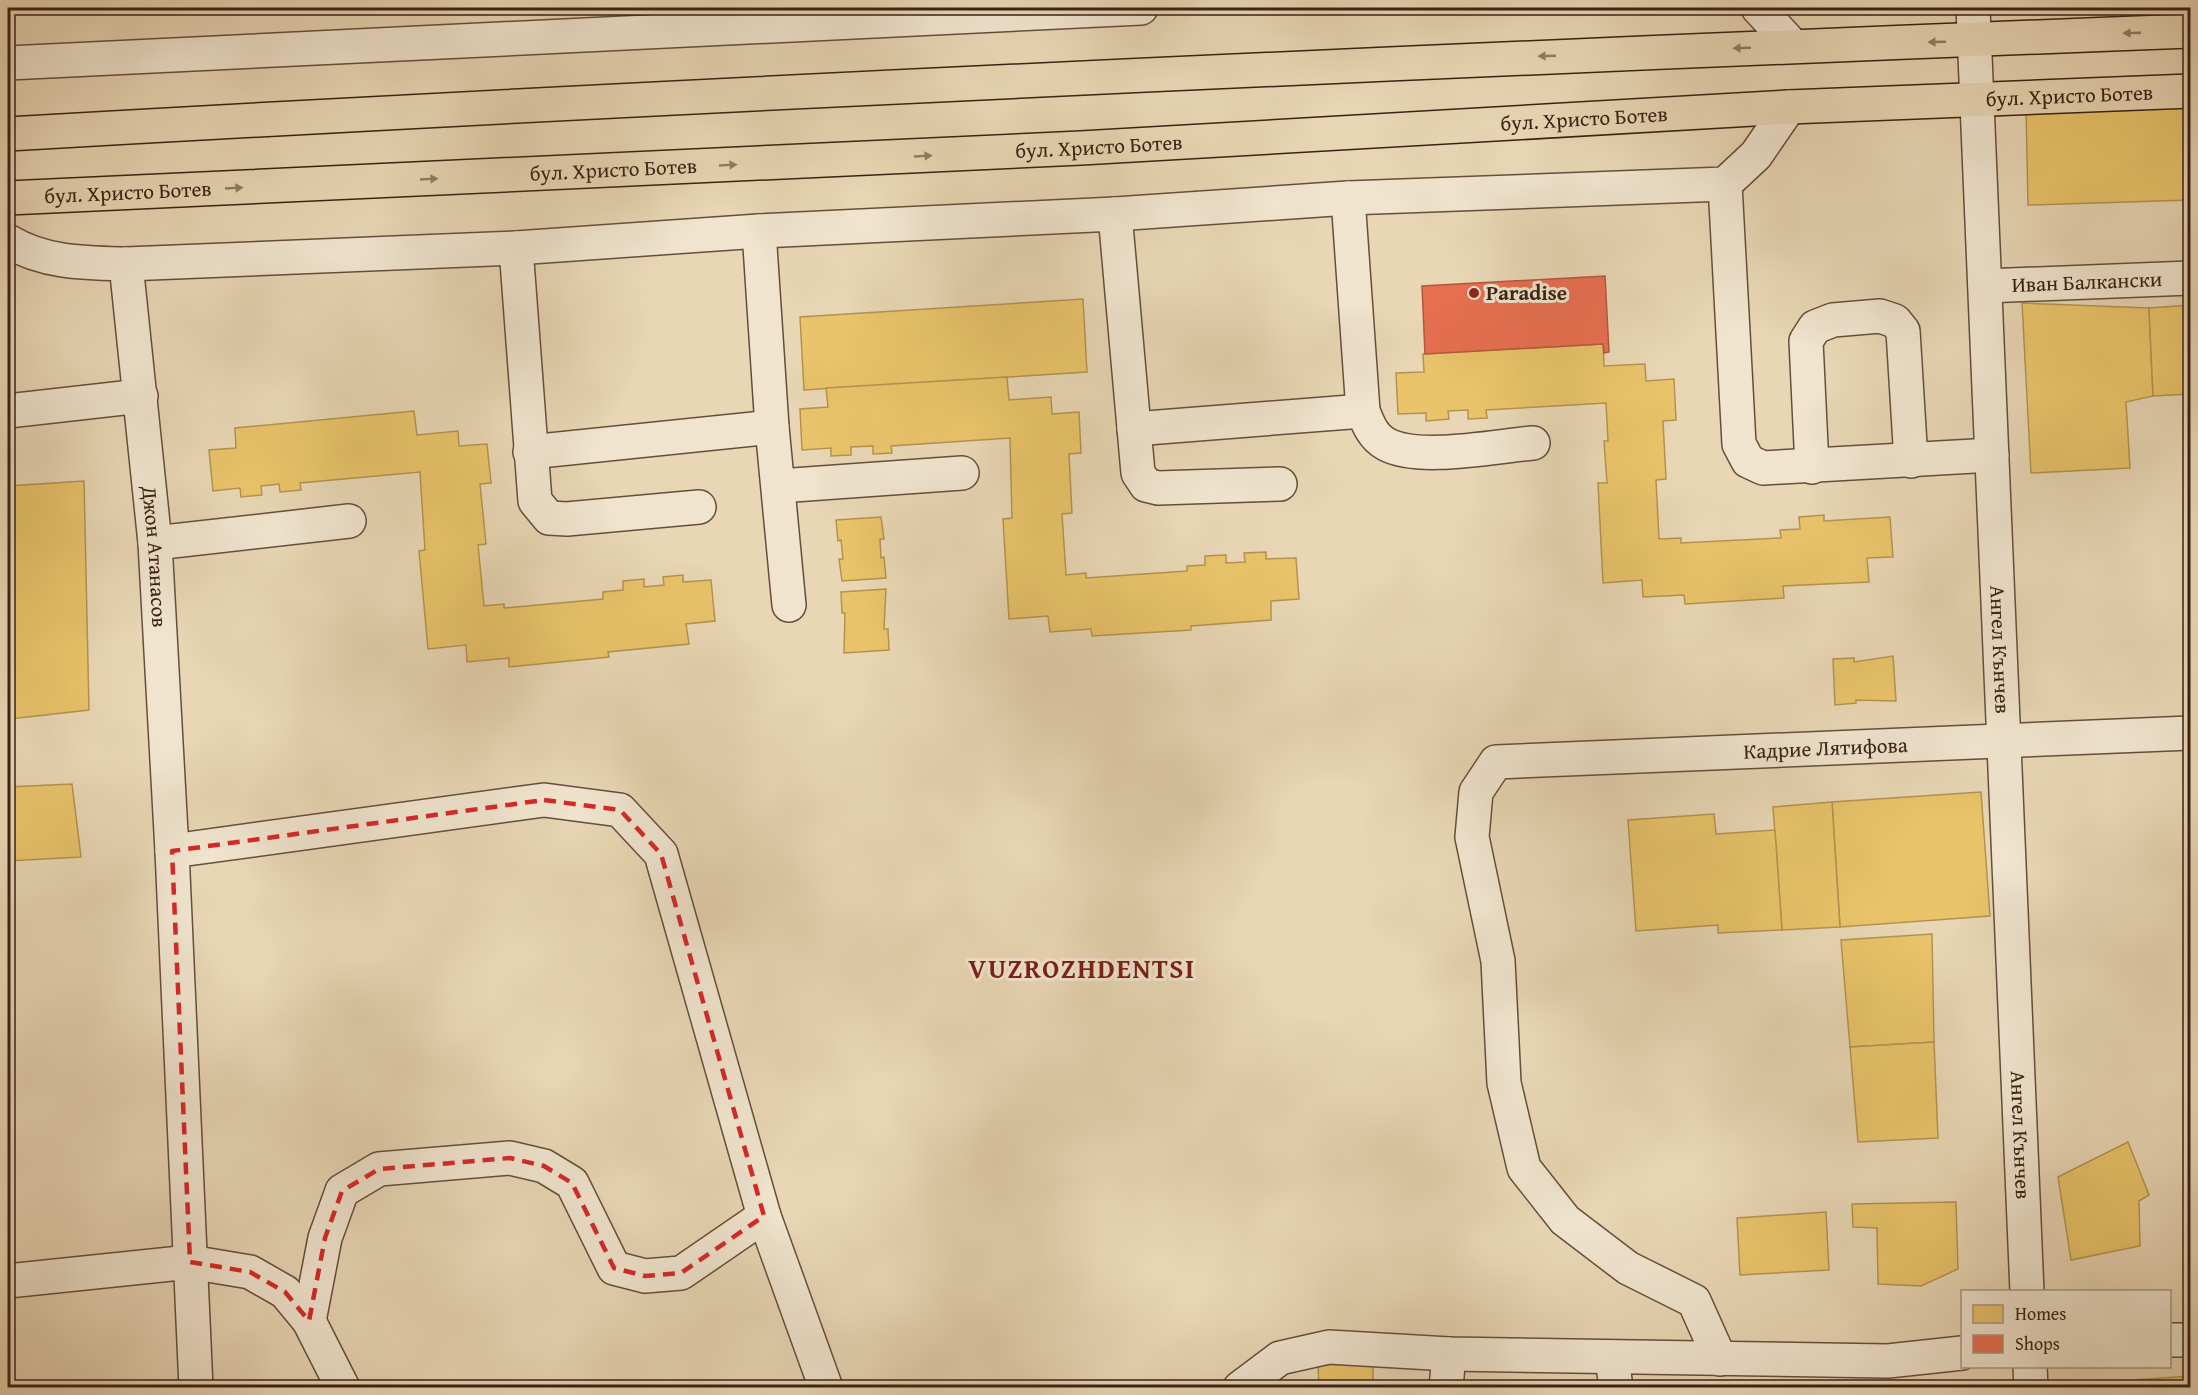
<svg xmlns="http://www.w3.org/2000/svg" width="2198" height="1395" viewBox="0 0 2198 1395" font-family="'Gentium Book Plus',serif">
<rect width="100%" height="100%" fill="#e8d6b4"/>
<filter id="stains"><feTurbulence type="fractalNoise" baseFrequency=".00333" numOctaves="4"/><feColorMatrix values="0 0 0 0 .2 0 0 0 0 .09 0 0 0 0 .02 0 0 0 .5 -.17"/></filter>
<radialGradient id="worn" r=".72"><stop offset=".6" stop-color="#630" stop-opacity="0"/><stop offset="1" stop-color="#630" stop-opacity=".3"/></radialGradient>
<g fill="#e9c46a" stroke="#b49350" stroke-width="1.5">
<path d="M2190,103V200L2028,205L2026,107Z"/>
<path d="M1083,299L1087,372L804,390L800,317Z"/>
<path d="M8,303L12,307L14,350H8Z"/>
<path d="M2022,303L2149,308L2153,396L2126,402L2130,468L2031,473Z"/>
<path d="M2190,305V394L2153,396L2149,308Z"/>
<path d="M1603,344L1604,366L1645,364L1646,381L1674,379L1676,420L1663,421L1666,479L1656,480L1659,539L1681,538V543L1781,538L1780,530L1800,529L1799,517L1824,515V521L1890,517L1893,557L1867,558L1869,582L1783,586L1784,598L1685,604L1684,595L1643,597L1642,580L1603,583L1598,483H1607L1604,441H1608L1606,403L1486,410L1487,418L1468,419V410L1448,411L1449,419L1426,421V413L1398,414L1396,373L1424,372L1423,354Z"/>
<path d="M1007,377L1009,400L1051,397L1052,414L1079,412L1081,453L1069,454L1072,513L1062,514L1066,575L1086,573V578L1187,571V566L1205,565V556L1226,555V563L1245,562L1244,553L1266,552V559L1296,558L1299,599L1271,601V620L1191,626V630L1092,636L1091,629L1050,632L1048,616L1009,619L1003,519L1012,518L1010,438L891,446L892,453L873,454V446L851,447V455L831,456V448L802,450L800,409L828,407L826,388Z"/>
<path d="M414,411L417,435L458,431L459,446L487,444L491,483L480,484L486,544L478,545L484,606L504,604V608L603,599V592L623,590V581L644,579V587L664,585L663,577L683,575V582L711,580L715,621L686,624L689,644L608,652L609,657L509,667V658L467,662L466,645L428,649L419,551L425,550L420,472L300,483L301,490L280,492L279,484L271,485L261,486L262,495L241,497L240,488L213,491L209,450L236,448L235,428Z"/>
<path d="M84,481L89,710L10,719L8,701V486Z"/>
<path d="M881,517L884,539H880L881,558L884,557L886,578L842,581L839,559H843L841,540L838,541L836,520Z"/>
<path d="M886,589L884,629H888L889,650L844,653L845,613H842L841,592Z"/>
<path d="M1893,656L1896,701L1856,700V703L1835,705L1833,659L1854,658V662Z"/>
<path d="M72,784L81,857L8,861V787Z"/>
<path d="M1981,792L1990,916L1840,927L1832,802Z"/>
<path d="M1832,802L1840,927L1782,930L1773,807Z"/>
<path d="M1714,814L1716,834L1775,830L1782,930L1718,933V925L1636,931L1628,820Z"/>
<path d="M1932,934L1934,1042L1850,1047L1841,940Z"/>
<path d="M1934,1042L1938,1138L1858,1142L1850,1047Z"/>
<path d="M2128,1142L2149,1195L2139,1201L2140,1246L2071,1260L2058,1177Z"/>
<path d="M1956,1202L1958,1269L1921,1286L1878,1284L1877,1228L1853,1227L1852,1204Z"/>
<path d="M1826,1212L1829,1270L1740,1275L1737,1218Z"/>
<path d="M1373,1363V1388H1276L1319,1387L1318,1365Z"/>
<path d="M2190,1376V1388H2106L2105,1382Z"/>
</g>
<path fill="#e76f51" stroke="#b3583f" stroke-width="1.5" d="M1605,276L1609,352L1604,353L1603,344L1425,354L1422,286Z"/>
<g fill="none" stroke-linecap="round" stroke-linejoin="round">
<defs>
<g id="minor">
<path d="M1758,8L1793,46"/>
<path id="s1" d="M1973,8L2027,1292"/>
<path d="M8,63L1141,8"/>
<path d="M1725,184L1739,444L1748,461L1763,468L1992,455"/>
<path d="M1348,198L1363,411C1368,424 1373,437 1386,444C1418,462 1496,446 1533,443"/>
<path d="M1115,214L1138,473L1146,485L1158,488L1280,484"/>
<path d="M759,231L772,427L789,605"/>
<path d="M8,241C44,263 85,263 126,264L516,248L759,231L1115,214L1348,198L1725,184L1756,155L1789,107"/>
<path d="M516,248L535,501L549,518L567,519L699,507"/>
<path id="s2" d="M126,264L155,543L172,851L196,1388"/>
<path id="s3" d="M1985,286L2190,278"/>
<path d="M8,411L141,396"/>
<path d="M1134,429L1363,411"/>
<path d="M530,452L772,427"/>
<path d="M1812,467L1806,341L1815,327L1833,320L1880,316L1895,321L1903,331L1911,461"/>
<path d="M779,486L962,473"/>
<path d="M155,543L349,521"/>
<path d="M172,851L544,800L620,810L661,854L764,1216L826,1388"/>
<path d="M8,1281L190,1262L250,1272L285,1292L309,1321L343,1388"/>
<path d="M309,1321L325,1238L342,1191L379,1169L510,1158L544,1166L572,1183L614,1268L645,1276L681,1273L764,1216"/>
<path d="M2170,1340H2190"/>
<path d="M1612,1357L1616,1388"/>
<path id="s4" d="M1720,1359L1694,1301L1628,1268L1565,1220L1524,1168L1504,1083L1498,961L1472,837L1476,792L1496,762L2190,733"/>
<path d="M2030,1366L2031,1388"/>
<path d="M1240,1388L1280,1358L1329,1347L1449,1354L1888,1361L1962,1353"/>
<path d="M1446,1388L1449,1354"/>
</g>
<g id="major">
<path d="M8,134C735,92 1462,59 2190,31"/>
<path id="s5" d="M8,198L1081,148L1789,107L2190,91"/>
</g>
</defs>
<use href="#minor" stroke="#664e3c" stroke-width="36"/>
<use href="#major" stroke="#3a2114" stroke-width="36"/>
<use href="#minor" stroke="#f0e4ce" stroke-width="33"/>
<use href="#major" stroke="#e8d6b4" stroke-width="33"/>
</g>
<defs><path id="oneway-solid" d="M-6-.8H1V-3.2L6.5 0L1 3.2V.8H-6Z" transform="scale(1.5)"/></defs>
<g fill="#917c64">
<use href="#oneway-solid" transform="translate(2132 33) rotate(178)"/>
<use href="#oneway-solid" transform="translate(1937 42) rotate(178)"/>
<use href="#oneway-solid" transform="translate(1742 48) rotate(178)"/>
<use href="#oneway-solid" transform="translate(1547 56) rotate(178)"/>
<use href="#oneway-solid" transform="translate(923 156) rotate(-3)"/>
<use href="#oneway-solid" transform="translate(728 165) rotate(-3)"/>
<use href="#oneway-solid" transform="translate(429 179) rotate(-3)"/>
<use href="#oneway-solid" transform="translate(234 188) rotate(-3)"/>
</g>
<path fill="none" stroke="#d62828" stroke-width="4.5" stroke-dasharray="12 8" stroke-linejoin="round" d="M544,800L620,810L661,854L764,1216L681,1273L645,1276L614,1268L572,1183L544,1166L510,1158L379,1169L342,1191L325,1238L309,1321L285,1292L250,1272L190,1262L172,851Z"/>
<circle fill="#8f2418" stroke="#f0e4ce" stroke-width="2" cx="1474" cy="293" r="6"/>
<g text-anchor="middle" stroke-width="6" stroke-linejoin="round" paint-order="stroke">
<g font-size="21" fill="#3a2114" stroke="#f0e4ce">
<text dy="7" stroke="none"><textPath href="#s5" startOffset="2064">бул. Христо Ботев</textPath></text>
<text dy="7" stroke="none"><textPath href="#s5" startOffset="1578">бул. Христо Ботев</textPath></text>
<text dy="7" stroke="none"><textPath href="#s5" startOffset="1092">бул. Христо Ботев</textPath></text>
<text dy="7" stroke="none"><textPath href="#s5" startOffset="606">бул. Христо Ботев</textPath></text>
<text dy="7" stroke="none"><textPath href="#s5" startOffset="120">бул. Христо Ботев</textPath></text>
<text dy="7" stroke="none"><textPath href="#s3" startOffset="102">Иван Балкански</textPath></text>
<text dy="7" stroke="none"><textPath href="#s2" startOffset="294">Джон Атанасов</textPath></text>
<text dy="7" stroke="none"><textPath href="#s1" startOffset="642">Ангел Кънчев</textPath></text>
<text dy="7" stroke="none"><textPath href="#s4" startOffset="1030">Кадрие Лятифова</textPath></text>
<text dy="7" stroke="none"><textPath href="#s1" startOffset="1128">Ангел Кънчев</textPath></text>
</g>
<g font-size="21" font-weight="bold" fill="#3a2114" stroke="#f0e4ce" text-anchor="start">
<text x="1486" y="300">Paradise</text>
</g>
<g font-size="27" font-weight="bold" letter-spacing="1.5" fill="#7a1f14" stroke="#f0e4ce">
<text x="1082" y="978">VUZROZHDENTSI</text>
</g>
</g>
<rect width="2198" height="1395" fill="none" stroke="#e8d6b4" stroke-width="30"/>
<rect x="9" y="9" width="2180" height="1377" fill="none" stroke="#3a2114" stroke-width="3"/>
<rect x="15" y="15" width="2168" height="1365" fill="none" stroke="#3a2114" stroke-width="1.5"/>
<rect x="1961" y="1290" width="210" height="78" fill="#f0e4ce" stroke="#a79684" stroke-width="1.5"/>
<rect x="1973" y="1305" width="30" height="18" fill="#e9c46a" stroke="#a79684" stroke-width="1.5"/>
<text x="2015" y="1320" font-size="18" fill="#3a2114">Homes</text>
<rect x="1973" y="1335" width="30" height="18" fill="#e76f51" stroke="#a79684" stroke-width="1.5"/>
<text x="2015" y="1350" font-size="18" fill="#3a2114">Shops</text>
<rect width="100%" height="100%" filter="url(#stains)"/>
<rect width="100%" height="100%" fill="url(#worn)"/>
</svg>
